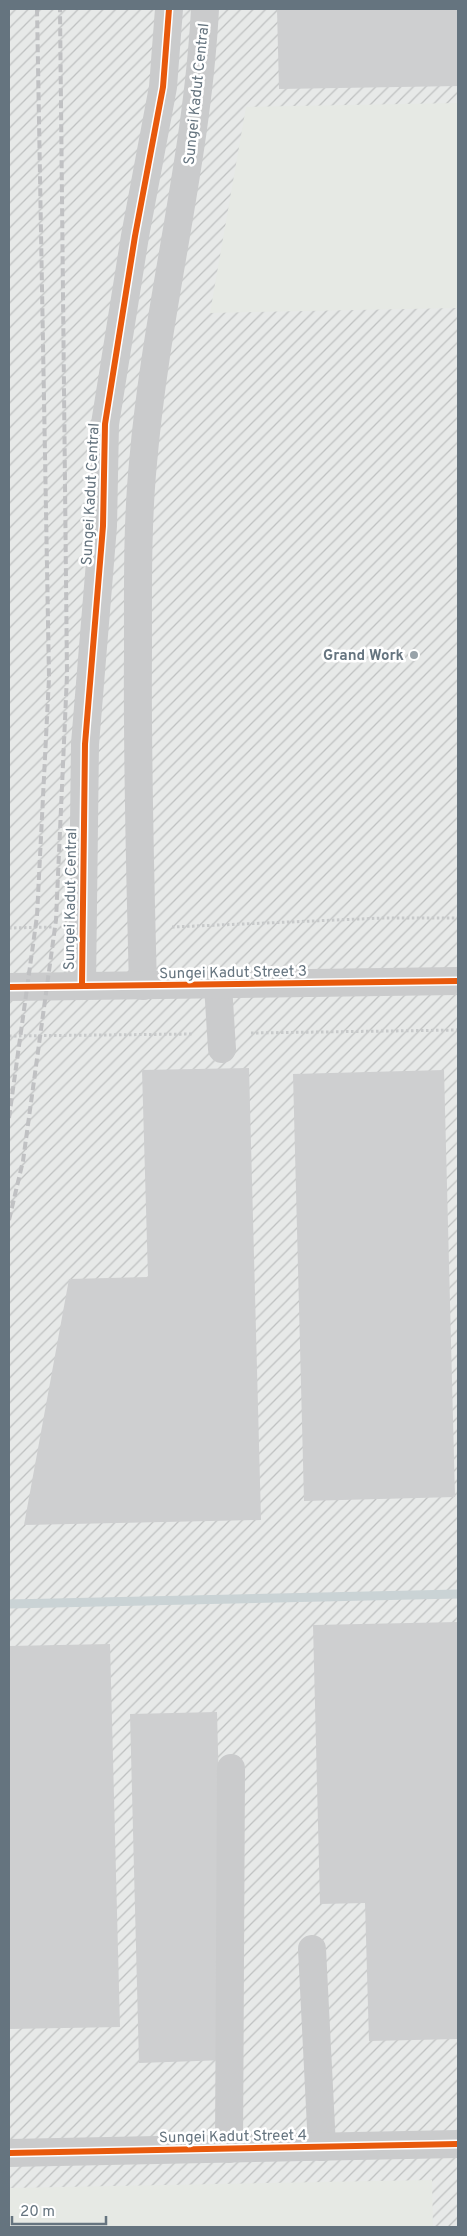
<svg xmlns="http://www.w3.org/2000/svg" width="467" height="2236" viewBox="0 0 467 2236" font-family="Overpass,sans-serif">
<defs>
<pattern id="industrial-furrows" width="10" height="10" patternUnits="userSpaceOnUse" patternTransform="scale(1.25)"><rect width="10" height="10" fill="#e7e9e8"/><path d="M-1 1l2-2M0 10L10 0M9 11l2-2" fill="none" stroke="#bfc1c1"/></pattern>
</defs>
<rect width="100%" height="100%" fill="#f7f7f6"/>
<rect fill="url(#industrial-furrows)" x="9" y="9" width="449" height="2218"/>
<g fill="#e6e9e4">
<path d="M458,103V308L210,313L246,107Z"/>
<path d="M432,2180L433,2227H9V2188Z"/>
</g>
<g fill="none" stroke-linecap="round" stroke-linejoin="round">
<path stroke="#cad3d5" stroke-width="9" d="M9,1604L458,1594"/>
</g>
<g fill="#cecfd0">
<path d="M277,9H458V86L279,89Z"/>
<path d="M249,1068L261,1520L24,1525L69,1279L148,1277L142,1070Z"/>
<path d="M444,1070L455,1497L304,1501L293,1074Z"/>
<path d="M458,1622V2039L369,2041L365,1903L320,1904L313,1625Z"/>
<path d="M110,1644L120,2027L9,2029V1646Z"/>
<path d="M217,1712L226,2060L139,2063L130,1714Z"/>
</g>
<g fill="none" stroke-linecap="round" stroke-linejoin="round">
<g stroke="#c7c9ca" stroke-width="3" stroke-dasharray="2.5 2.5" stroke-linecap="butt">
<path d="M172,927L383,918H458"/>
<path d="M9,928L53,927"/>
<path d="M251,1033L458,1030"/>
<path d="M9,1036L193,1034"/>
</g>
<g stroke="#cacbcc" stroke-width="28">
<path d="M82,985L85,744L103,526L105,424L135,236L163,87L169,9"/>
<path d="M218,985L222,1049"/>
<path d="M143,986C140,874 137,762 138,650C138,588 137,525 143,463C156,310 197,162 205,9"/>
<path d="M9,987L458,981"/>
<path d="M312,1949L322,2147"/>
<path d="M229,2149L231,1768"/>
<path d="M9,2153L458,2144"/>
</g>
<g stroke="#c0c1c3" stroke-width="4" stroke-dasharray="8 4" stroke-linecap="butt">
<path d="M9,1118L37,916L49,678L37,9"/>
<path d="M9,1220L23,1161L56,920L67,675L60,9"/>
</g>
<defs>
<g id="cycleway">
<path d="M82,985L85,744L103,526L105,424L135,236L163,87L169,9"/>
<path d="M9,987L458,981"/>
<path d="M9,2153L458,2144"/>
</g>
</defs>
<use href="#cycleway" stroke="#fff" stroke-width="9"/>
<use href="#cycleway" stroke="#e8590c" stroke-width="6"/>
</g>
<circle fill="#98a2a9" stroke="#fff" stroke-width="2" cx="414" cy="655" r="5"/>
<g text-anchor="middle" stroke-width="5" stroke-linejoin="round" paint-order="stroke">
<g font-size="15" fill="#65747f" stroke="#fff">
<text transform="translate(196 94) rotate(-84)" y="5">Sungei Kadut Central</text>
<text transform="translate(90 494) rotate(-87)" y="5">Sungei Kadut Central</text>
<text transform="translate(70 899) rotate(-89)" y="5">Sungei Kadut Central</text>
<text transform="translate(233 972) rotate(-1)" y="5">Sungei Kadut Street 3</text>
<text transform="translate(233 2136) rotate(-1)" y="5">Sungei Kadut Street 4</text>
</g>
<g font-size="15" font-weight="bold" fill="#65747f" stroke="#fff" text-anchor="end">
<text x="404" y="660">Grand Work</text>
</g>
</g>
<rect width="467" height="2236" fill="none" stroke="#65747f" stroke-width="20"/>
<path d="M12 2216v8h94v-8" fill="none" stroke="#65747f" stroke-width="2.5"/>
<text x="20" y="2216" font-size="15" fill="#65747f" stroke="#ffffff" stroke-width="4" paint-order="stroke">20 m</text>
</svg>
